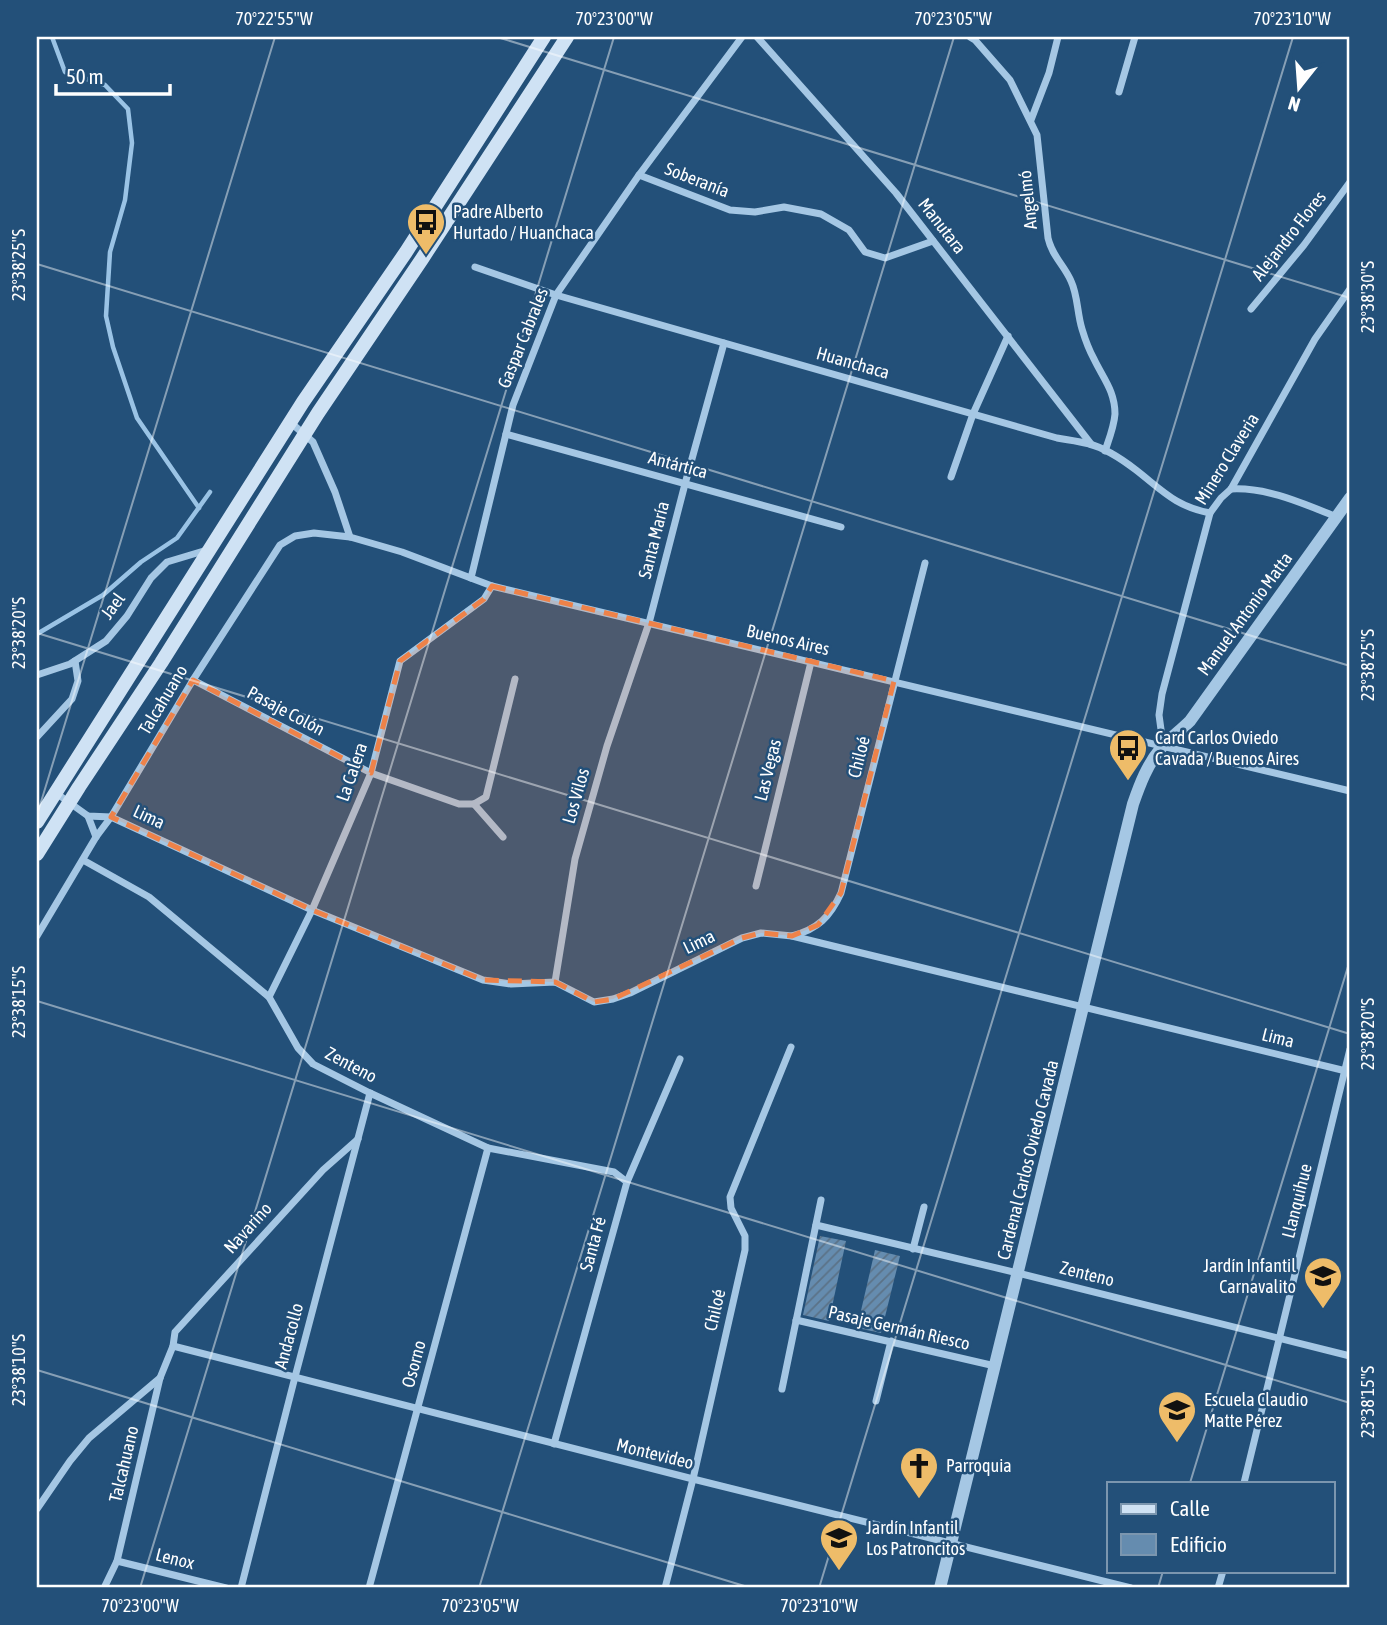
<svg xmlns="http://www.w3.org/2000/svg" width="1387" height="1625" viewBox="0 0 1387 1625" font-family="'Asap Condensed',sans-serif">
<defs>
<pattern id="building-hatch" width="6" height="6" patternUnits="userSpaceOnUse" patternTransform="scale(1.75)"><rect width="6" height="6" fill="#658caf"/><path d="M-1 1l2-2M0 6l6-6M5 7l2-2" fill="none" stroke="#5b7287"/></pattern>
</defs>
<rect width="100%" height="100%" fill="#235079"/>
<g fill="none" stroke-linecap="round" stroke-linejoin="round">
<g stroke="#9ac3e5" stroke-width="4.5">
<path d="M52,37L65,72L105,85L128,109L132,143L125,200L110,252L106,316L113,347L137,418L199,508"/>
<path d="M37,634L103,595L141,562L177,538L210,492"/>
</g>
</g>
<g fill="url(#building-hatch)">
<path d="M820,1236L846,1241L829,1321L803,1315Z"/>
<path d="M875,1250L900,1256L881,1333L857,1328Z"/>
</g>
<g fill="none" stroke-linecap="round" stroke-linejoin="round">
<g stroke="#a5c7e4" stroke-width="7">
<path d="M757,37L896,193L1091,444"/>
<path d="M970,37L975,40L1010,80L1037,135L1048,238C1052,256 1064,265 1071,281C1078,296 1077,313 1082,329C1085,339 1089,350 1094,359C1103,378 1115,391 1115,414C1114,427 1109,439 1105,451"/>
<path d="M1119,92L1135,37"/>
<path d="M1031,120L1049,73L1058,37"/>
<path d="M639,175L730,210L755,212L784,207L821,214L849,230L865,252L885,258L933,241"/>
<path d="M475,267L556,295L1057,438C1068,440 1079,441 1089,444C1105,448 1123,460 1136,470C1163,491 1175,506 1210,513"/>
<path d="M1251,309L1304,245L1350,182"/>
<path d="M290,422L313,442L335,492L350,537L402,552L492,586L1350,791"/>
<path d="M506,434L841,527"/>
<path d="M951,477L973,414L1008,336"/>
<path d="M1231,489C1268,487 1304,504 1337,517"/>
<path d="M471,578L513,405L556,295L639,175L742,37"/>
<path d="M37,675L70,664L106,641L127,616L151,578L167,562L207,550"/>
<path d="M193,680L371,773L459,804H474L486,797L515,679"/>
<path d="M37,737L72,699L78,681L75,661"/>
<path d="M1163,744L1159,715L1162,694L1210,513L1221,498L1231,489L1315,339L1350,289"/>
<path d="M56,793L88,816L111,817L312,910L483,980L511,984L555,982L594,1002L613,999L630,993L742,938L761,933L792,936L1350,1072"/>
<path d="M474,804L503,837"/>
<path d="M88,816L96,837"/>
<path d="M83,860L149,897L269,997L298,1048L313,1064L370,1093L488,1148L614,1172L627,1182"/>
<path d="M756,886L811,662"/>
<path d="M37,936L96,837L111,817L193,680L280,545L295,536L314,533L350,537"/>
<path d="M792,936C818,929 830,917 841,893L925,563"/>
<path d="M555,982L575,859L607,746L649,623L685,484L724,343"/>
<path d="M269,997L312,910L371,773L400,661L484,599L492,586"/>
<path d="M816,1225L1018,1273L1350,1356"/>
<path d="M913,1249L924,1207"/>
<path d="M796,1320L995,1366"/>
<path d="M173,1346L693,1479L1131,1588"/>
<path d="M782,1389L821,1200"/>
<path d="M876,1401L891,1341"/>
<path d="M554,1444L627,1182L680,1059"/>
<path d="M1244,1483L1350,1049"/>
<path d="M37,1509L70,1461L89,1438L160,1378"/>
<path d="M117,1561L226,1588"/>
<path d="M104,1588L117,1561L160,1378L173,1346L175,1332L323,1170L358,1139"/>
<path d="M241,1588L295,1377L370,1093"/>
<path d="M369,1588L488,1148"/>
<path d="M665,1588L693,1479L745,1250V1236L731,1208L730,1197L791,1047"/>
<path d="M1218,1588L1223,1571"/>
</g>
<path stroke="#a5c7e4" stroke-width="12" d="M940,1588L1133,804C1140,784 1147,765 1161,748C1169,739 1181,730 1190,721L1350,498"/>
<g stroke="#cfe2f4" stroke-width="14">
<path d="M37,822L303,402L406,252L544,37"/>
<path d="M37,854L79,787L161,663L318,413L422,259L567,37"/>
</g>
</g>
<path fill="#ee8249" fill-opacity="0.2" stroke="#ee8249" stroke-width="5" stroke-dasharray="14 9" stroke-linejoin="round" d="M492,586L894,681L841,893L818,925L792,936L761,933L742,938L613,999L594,1002L555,982L483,980L312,910L111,817L193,680L371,773L400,661L484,599Z"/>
<path fill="none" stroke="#fff" stroke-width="2" stroke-opacity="0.45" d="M497,37L1350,298M37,264L1350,666M37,633L1350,1034M37,815L275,37M37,1001L1350,1403M37,1370L751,1588M1190,1483L1350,960M140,1588L614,37M479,1588L954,37M819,1588L1293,37M1158,1588L1163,1571"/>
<defs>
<symbol id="bus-pin" viewBox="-11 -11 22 30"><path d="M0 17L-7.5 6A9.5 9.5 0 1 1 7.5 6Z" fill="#eebc69" stroke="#235079"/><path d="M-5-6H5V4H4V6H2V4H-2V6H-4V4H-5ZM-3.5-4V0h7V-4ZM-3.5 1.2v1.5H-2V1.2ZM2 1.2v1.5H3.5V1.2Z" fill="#111"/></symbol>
<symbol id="school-pin" viewBox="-11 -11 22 30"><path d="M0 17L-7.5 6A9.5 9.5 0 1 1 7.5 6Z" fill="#eebc69" stroke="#235079"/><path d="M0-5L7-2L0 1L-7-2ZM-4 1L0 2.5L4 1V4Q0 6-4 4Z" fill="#111"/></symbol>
<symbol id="church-pin" viewBox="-11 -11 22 30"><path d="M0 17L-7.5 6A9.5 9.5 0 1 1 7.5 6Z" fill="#eebc69" stroke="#235079"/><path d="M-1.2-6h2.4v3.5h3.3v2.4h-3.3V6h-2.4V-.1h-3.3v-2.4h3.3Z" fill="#111"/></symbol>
</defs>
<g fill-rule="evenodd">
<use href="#bus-pin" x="404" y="200" width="44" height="60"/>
<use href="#bus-pin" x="1106" y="726" width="44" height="60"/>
<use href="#school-pin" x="1301" y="1254" width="44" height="60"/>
<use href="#school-pin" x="1155" y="1388" width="44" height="60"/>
<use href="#church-pin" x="897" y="1444" width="44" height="60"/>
<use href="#school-pin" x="817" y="1516" width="44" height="60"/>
</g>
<g text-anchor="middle" stroke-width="5" stroke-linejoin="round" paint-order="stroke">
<g font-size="18" fill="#fff" stroke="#235079">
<text transform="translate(697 180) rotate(21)" y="6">Soberanía</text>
<text transform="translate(1028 200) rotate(-96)" y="6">Angelmó</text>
<text transform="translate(942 226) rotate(52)" y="6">Manutara</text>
<text transform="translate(1289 236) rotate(-52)" y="6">Alejandro Flores</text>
<text transform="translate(523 338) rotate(-68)" y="6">Gaspar Cabrales</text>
<text transform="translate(853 363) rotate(16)" y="6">Huanchaca</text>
<text transform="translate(1227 459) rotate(-58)" y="6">Minero Claveria</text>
<text transform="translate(678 465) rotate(15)" y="6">Antártica</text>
<text transform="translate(654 540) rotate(-76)" y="6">Santa María</text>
<text transform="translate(113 606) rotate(-54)" y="6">Jael</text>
<text transform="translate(1245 614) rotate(-54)" y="6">Manuel Antonio Matta</text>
<text transform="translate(788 640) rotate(13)" y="6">Buenos Aires</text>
<text transform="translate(163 700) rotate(-59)" y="6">Talcahuano</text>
<text transform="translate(286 711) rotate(28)" y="6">Pasaje Colón</text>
<text transform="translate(859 757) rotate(-76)" y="6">Chiloé</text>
<text transform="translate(768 770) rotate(-76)" y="6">Las Vegas</text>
<text transform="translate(352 772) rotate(-71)" y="6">La Calera</text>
<text transform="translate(576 796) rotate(-74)" y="6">Los Vilos</text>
<text transform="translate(149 817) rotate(25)" y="6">Lima</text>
<text transform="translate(699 942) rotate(-26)" y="6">Lima</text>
<text transform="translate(1278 1038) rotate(14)" y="6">Lima</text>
<text transform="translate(351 1065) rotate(28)" y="6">Zenteno</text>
<text transform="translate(1028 1160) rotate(-76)" y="6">Cardenal Carlos Oviedo Cavada</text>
<text transform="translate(1297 1201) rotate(-76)" y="6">Llanquihue</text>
<text transform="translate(248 1228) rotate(-48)" y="6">Navarino</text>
<text transform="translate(593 1244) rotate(-75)" y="6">Santa Fé</text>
<text transform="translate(1087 1274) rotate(14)" y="6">Zenteno</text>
<text transform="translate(715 1310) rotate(-77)" y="6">Chiloé</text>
<text transform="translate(899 1328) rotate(13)" y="6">Pasaje Germán Riesco</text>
<text transform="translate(289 1336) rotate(-75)" y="6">Andacollo</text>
<text transform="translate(414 1364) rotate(-75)" y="6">Osorno</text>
<text transform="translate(655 1454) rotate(14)" y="6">Montevideo</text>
<text transform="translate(124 1464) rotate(-77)" y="6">Talcahuano</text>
<text transform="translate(175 1559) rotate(14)" y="6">Lenox</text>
</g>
<g font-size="18" fill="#fff" stroke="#235079" text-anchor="start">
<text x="453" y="218">Padre Alberto<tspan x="453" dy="21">Hurtado / Huanchaca</tspan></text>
<text x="1155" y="744">Card Carlos Oviedo<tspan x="1155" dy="21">Cavada / Buenos Aires</tspan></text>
<text x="1296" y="1272" text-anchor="end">Jardín Infantil<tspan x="1296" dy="21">Carnavalito</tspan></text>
<text x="1204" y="1406">Escuela Claudio<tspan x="1204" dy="21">Matte Pérez</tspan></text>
<text x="946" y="1472">Parroquia</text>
<text x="866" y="1534">Jardín Infantil<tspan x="866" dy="21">Los Patroncitos</tspan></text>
</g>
</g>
<rect width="1387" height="1625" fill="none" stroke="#235079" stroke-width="77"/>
<rect x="1107" y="1482" width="228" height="91" fill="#235079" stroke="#7b96af" stroke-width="2"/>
<rect x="1121" y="1504" width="35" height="10" fill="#cfe2f4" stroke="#7b96af" stroke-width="2"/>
<text x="1170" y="1516" font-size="21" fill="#ffffff">Calle</text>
<rect x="1121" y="1534" width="35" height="21" fill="#658caf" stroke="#7b96af" stroke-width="2"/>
<text x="1170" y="1552" font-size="21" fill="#ffffff">Edificio</text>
<g transform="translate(1299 88) rotate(197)" stroke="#235079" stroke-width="5" paint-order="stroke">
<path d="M0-5L12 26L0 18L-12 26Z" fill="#ffffff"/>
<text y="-10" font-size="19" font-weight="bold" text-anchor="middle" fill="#ffffff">N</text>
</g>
<path d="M56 84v10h114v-10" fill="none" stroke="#ffffff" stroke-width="3.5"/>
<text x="66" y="84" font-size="21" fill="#ffffff" stroke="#235079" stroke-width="5" paint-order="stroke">50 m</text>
<rect x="38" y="38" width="1310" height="1548" fill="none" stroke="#fff" stroke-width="2.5"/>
<g font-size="18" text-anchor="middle" fill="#fff">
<text x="274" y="25">70°22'55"W</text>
<text x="614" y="25">70°23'00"W</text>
<text x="953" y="25">70°23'05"W</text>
<text x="1292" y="25">70°23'10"W</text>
<text transform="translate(19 265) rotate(-90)" y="6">23°38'25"S</text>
<text transform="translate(1368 297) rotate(-90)" y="6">23°38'30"S</text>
<text transform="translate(19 633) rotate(-90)" y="6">23°38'20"S</text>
<text transform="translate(1368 665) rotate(-90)" y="6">23°38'25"S</text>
<text transform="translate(19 1002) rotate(-90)" y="6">23°38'15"S</text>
<text transform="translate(1368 1034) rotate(-90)" y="6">23°38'20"S</text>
<text transform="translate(19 1370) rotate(-90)" y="6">23°38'10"S</text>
<text transform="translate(1368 1402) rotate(-90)" y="6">23°38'15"S</text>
<text x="140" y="1612">70°23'00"W</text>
<text x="480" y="1612">70°23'05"W</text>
<text x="819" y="1612">70°23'10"W</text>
</g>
</svg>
